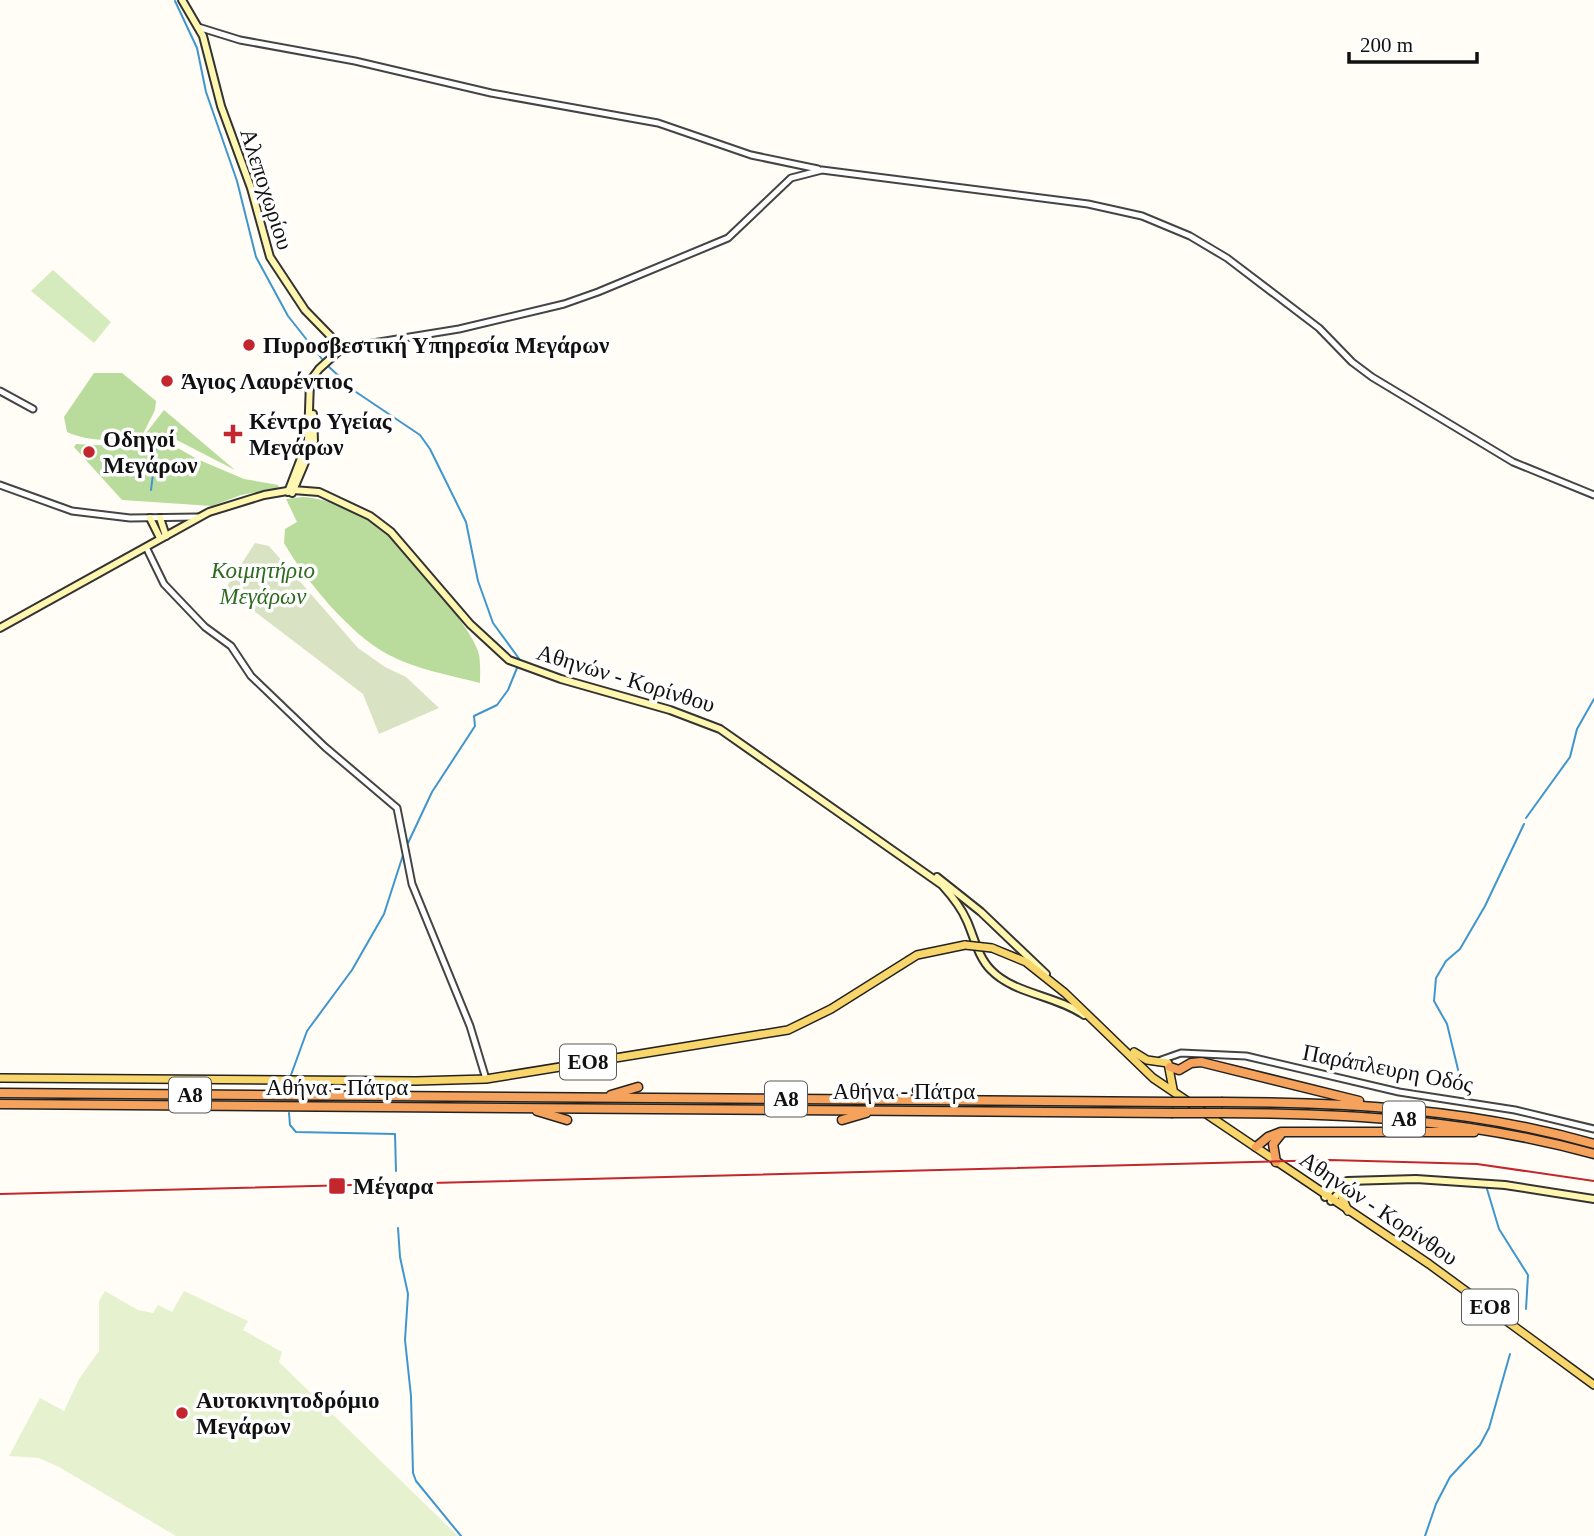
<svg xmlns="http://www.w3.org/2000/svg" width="1594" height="1536" viewBox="0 0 1594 1536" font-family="'Times New Roman',serif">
<rect width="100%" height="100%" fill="#fffdf5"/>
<g fill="#d5ebbd">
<path d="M53,270L111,322L94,343L31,291Z"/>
<path d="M0,1098L1328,1108L1461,1119L1536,1133L1594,1150C1506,1126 1419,1115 1328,1110Z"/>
</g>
<g fill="#b9dc9c">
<path d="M94,373H122L156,401L155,410L143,434C117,441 92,443 67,432L64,417Z"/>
<path d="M164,410L235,470L165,434L146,433Z"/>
<path d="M148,438L162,439L197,459L244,479L278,485L279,488L241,495L212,506L122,500L74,447L76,444L120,446Z"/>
<path d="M303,497C328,499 357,510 378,526C401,543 470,625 478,651C481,660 480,674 480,683C449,675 415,669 387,654C350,634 305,580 284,543L285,529L297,522L286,499Z"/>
</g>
<path fill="#d9e3c4" d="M255,543L269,546L358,648L385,667L406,677L439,708L379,734L363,694L225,589Z"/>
<path fill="#e6f2cf" d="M105,1291L138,1310L153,1313L158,1305L172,1312L184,1291L248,1321L243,1330L282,1352L279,1362L458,1536H176L59,1467L39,1458L9,1456L40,1398L64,1411L79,1379L99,1351V1301Z"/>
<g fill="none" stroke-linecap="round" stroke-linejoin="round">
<g stroke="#3f96cf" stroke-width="2">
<path d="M175,1L197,48L206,92L237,181L256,257L288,316L322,359"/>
<path d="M328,366L356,392L420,435L430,449L466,522L478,581L493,623L520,660"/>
<path d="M151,490L157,442"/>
<path d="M1526,818L1570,757L1577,729L1594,699"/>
<path d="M408,843L432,792L475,726L474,716L497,705L508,690L517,668"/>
<path d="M291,1075L307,1031L352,970L384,914L404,852"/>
<path d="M1462,1086L1447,1024L1434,1001L1436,978L1446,961L1460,949L1485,906L1524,824"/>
<path d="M290,1088V1085"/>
<path d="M289,1113L290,1125L296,1132L395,1134L396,1171"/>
<path d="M1487,1189L1499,1229L1528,1275L1526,1309"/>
<path d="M398,1228L400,1257L408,1294L405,1340L411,1396L413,1473L416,1481L461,1536"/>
<path d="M1425,1536L1436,1504L1450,1477L1480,1445L1489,1428L1510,1354"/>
</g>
<defs>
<g id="tertiary">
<path d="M198,27L240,40L355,61L491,93L658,123L751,155L818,169"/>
<path d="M342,348L459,329L564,304L598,292L728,238L791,178L822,170L1088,204L1142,216L1190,236L1227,258L1319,328L1352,362L1372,377L1513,462L1594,495"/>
<path d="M0,391L33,409"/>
<path d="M0,485L72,511L130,518L198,517"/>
<path d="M146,547L164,584L205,627L231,646L251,676L325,747L397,808L412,884L470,1026L486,1079"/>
<path d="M1161,1060L1181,1053L1246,1056L1399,1092L1515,1110L1594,1129"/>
</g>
<g id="secondary">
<path d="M182,0L203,36L221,106L251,188L270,257L305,310L342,348L319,369L310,381L308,440L288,492"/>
<path d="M292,493L314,441L313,414"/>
<path d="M150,518L160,538"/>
<path d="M160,518L166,536"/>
<path d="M0,628L209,512L264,495L293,490L319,492L370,516L391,532L470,624L509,660L561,679L670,710L720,729L942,885C952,896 961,907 967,921C974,937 978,957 991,970C1014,994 1055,995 1084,1015"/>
<path d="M937,877L981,912L1046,974"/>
<path d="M1325,1197L1333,1187L1347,1181L1416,1179L1505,1185L1594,1199"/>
<path d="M1331,1201L1347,1184"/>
</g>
<g id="primary">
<path d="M992,948L1026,962L1065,993L1153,1078L1429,1264L1594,1385"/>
<path d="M1134,1052L1147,1060L1168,1063L1173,1089"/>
<path d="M0,1078L416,1081L486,1079L788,1030L831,1009L917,955L965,945"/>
<path d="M1345,1185L1342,1197L1348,1211"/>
</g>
<g id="motorway">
<path d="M1170,1067L1179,1070L1191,1063L1201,1062L1359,1101"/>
<path d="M917,1090L951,1097"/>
<path d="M0,1093L1172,1102"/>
<path d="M611,1095L638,1087"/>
<path d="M1223,1102C1349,1102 1472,1109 1594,1144"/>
<path d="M0,1104L1171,1113"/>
<path d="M537,1111L567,1120"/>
<path d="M1223,1113C1349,1113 1472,1120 1594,1154"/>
<path d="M842,1120L866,1113"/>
<path d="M1256,1147L1268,1137L1281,1132H1474"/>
<path d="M1276,1162L1273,1144L1281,1134"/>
</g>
</defs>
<use href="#tertiary" stroke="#444" stroke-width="9"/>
<use href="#secondary" stroke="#333" stroke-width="10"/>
<use href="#primary" stroke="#222" stroke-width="10"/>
<use href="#motorway" stroke="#222" stroke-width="11"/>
<use href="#tertiary" stroke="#fff" stroke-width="5"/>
<use href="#secondary" stroke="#fff6b0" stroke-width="6"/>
<use href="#primary" stroke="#f9d66b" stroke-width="7"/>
<use href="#motorway" stroke="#f5a25d" stroke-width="8"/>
<path stroke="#c4262e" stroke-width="2" d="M0,1194L1330,1160L1477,1164L1594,1181"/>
<defs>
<path id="primary-bridge" d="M965,945L992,948"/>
<g id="motorway-bridge">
<path d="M1172,1102H1223"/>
<path d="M1171,1113H1223"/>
</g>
</defs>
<use href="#primary-bridge" stroke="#222" stroke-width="10" stroke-linecap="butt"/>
<use href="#motorway-bridge" stroke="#222" stroke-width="11" stroke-linecap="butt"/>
<use href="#primary-bridge" stroke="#f9d66b" stroke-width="7"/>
<use href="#motorway-bridge" stroke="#f5a25d" stroke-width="8"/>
</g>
<g fill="#c4262e" stroke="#fff" stroke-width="2.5">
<circle cx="249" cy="345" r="7"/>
<circle cx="167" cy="381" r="7"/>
<path d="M229.5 423.5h7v7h7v7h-7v7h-7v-7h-7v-7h7z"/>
<circle cx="89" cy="452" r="7"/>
<rect x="328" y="1177" width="18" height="18" rx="3.5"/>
<circle cx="182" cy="1413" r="7"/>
</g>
<g text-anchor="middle" stroke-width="7" stroke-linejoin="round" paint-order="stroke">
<g fill="#fff" stroke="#585858" stroke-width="2">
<rect x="560" y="1044.5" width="56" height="35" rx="5"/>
<rect x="169" y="1077.5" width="42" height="35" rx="5"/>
<rect x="765" y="1081.5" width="42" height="35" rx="5"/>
<rect x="1383" y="1101.5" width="42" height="35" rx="5"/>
<rect x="1462" y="1289.5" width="56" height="35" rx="5"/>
</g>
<g font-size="21" font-weight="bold" fill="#111">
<text x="588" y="1069">ΕΟ8</text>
<text x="190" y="1102">Α8</text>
<text x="786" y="1106">Α8</text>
<text x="1404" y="1126">Α8</text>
<text x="1490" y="1314">ΕΟ8</text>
</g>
<g font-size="23" fill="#111" stroke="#fff">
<text transform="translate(267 189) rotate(72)" y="8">Αλεποχωρίου</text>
<text transform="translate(626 678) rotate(17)" y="8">Αθηνών - Κορίνθου</text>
<text transform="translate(1388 1068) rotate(11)" y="8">Παράπλευρη Οδός</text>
<text x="337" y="1095">Αθήνα - Πάτρα</text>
<text x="904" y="1099">Αθήνα - Πάτρα</text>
<text transform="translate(1379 1208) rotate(34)" y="8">Αθηνών - Κορίνθου</text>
</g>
<g font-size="23" font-weight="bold" fill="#111" stroke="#fff" text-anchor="start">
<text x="263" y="353">Πυροσβεστική Υπηρεσία Μεγάρων</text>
<text x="181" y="389">Άγιος Λαυρέντιος</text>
<text x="249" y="429">Κέντρο Υγείας<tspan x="249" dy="26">Μεγάρων</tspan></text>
<text x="103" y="447">Οδηγοί<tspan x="103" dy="26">Μεγάρων</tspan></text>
<text x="353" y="1194">Μέγαρα</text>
<text x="196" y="1408">Αυτοκινητοδρόμιο<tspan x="196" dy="26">Μεγάρων</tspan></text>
</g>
<g font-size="23" font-style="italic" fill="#2f6b1f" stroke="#fff">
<text x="263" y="578">Κοιμητήριο<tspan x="263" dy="26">Μεγάρων</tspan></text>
</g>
</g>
<path d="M1349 52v10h128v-10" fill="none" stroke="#111111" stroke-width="3.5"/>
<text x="1360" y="52" font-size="21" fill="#111111" stroke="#ffffff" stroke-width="5" paint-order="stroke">200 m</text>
</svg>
